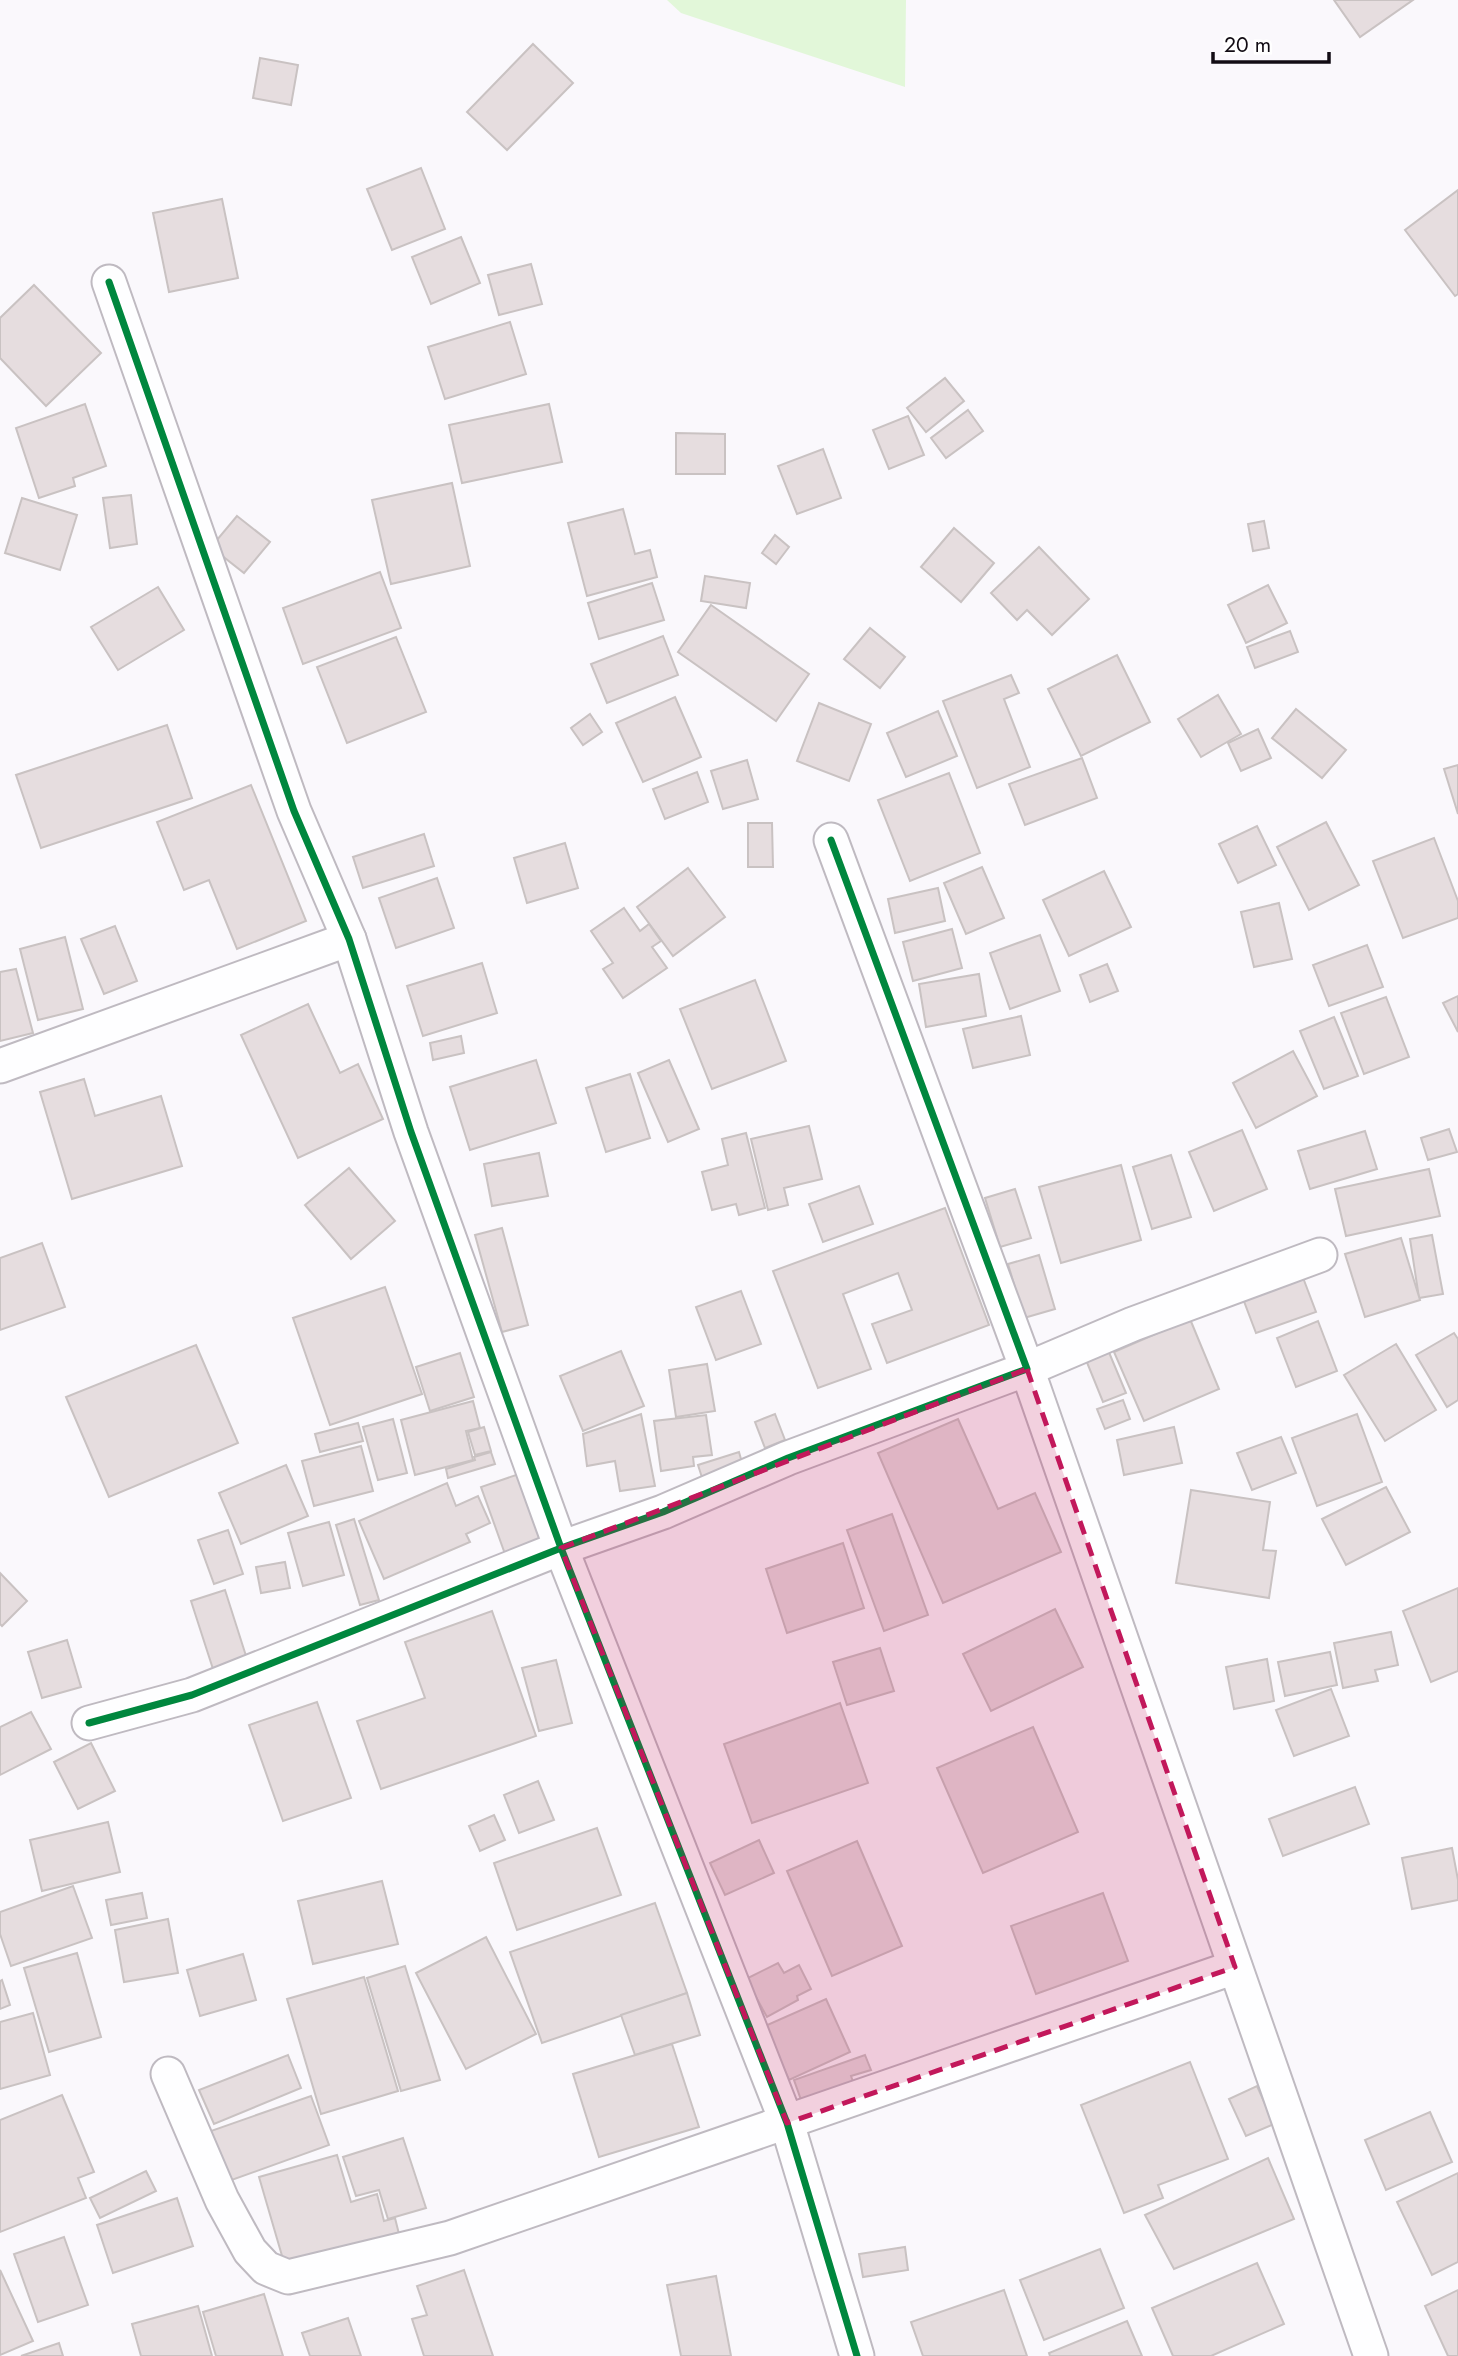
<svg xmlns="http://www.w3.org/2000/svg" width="1458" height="2356" viewBox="0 0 1458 2356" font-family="Jost,sans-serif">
<rect width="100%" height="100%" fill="#faf8fc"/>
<path fill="#e2f7d9" d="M667,0H906L905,87L681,13Z"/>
<g fill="#e6dddf" stroke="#c9c2c2" stroke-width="2">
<path d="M1334,0H1413L1360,37Z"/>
<path d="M533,44L573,83L507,150L467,112Z"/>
<path d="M260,58L298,65L291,105L253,98Z"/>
<path d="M421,168L445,229L392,250L367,189Z"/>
<path d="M1458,190V294L1455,296L1405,230Z"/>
<path d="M222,199L238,278L169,292L153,213Z"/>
<path d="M461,237L480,283L431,304L412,257Z"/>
<path d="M531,264L542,304L499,315L488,275Z"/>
<path d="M34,285L101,353L46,406L0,358V318Z"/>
<path d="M510,322L526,374L445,399L428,347Z"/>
<path d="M945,378L964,401L926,432L907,408Z"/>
<path d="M85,404L106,466L73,478L75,486L39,498L16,428Z"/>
<path d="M549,404L562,462L462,483L449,425Z"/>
<path d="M968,410L983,431L946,458L931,438Z"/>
<path d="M908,416L924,455L889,469L873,430Z"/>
<path d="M676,433L725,434V474H676Z"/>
<path d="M823,449L841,498L797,514L778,466Z"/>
<path d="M452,483L470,566L391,584L372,500Z"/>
<path d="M131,495L137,544L110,548L103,498Z"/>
<path d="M22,498L77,515L60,570L5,553Z"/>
<path d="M623,509L635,554L650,550L657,577L587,596L568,523Z"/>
<path d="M237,516L270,542L244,573L211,547Z"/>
<path d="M1264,521L1269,548L1253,551L1248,524Z"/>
<path d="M954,528L994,563L961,602L921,567Z"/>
<path d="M775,535L789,547L776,564L762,553Z"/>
<path d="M1039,547L1089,599L1052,635L1027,610L1017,620L991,593Z"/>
<path d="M380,572L401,628L303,664L283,608Z"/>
<path d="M705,576L750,583L746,608L701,601Z"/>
<path d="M652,583L664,620L599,639L588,603Z"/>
<path d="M1268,585L1287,623L1246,643L1228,605Z"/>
<path d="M158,587L184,630L118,670L91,627Z"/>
<path d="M711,605L809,674L776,721L678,652Z"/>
<path d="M870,628L905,657L880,688L844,659Z"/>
<path d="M1290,631L1298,652L1255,668L1247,647Z"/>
<path d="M663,636L678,675L607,703L591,664Z"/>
<path d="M396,637L426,712L347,743L317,667Z"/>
<path d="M1117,655L1150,722L1081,756L1048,689Z"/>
<path d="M1011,675L1019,693L1004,699L1030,767L977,788L943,701Z"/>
<path d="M1218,695L1241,734L1201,757L1178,719Z"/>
<path d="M675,697L701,757L643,782L616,723Z"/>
<path d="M819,703L871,724L849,781L797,761Z"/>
<path d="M1296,709L1346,750L1322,778L1272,738Z"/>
<path d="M938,711L957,756L906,777L887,733Z"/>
<path d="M590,714L602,732L583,745L571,728Z"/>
<path d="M167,725L192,798L41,848L16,775Z"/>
<path d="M1258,729L1271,758L1241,771L1228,743Z"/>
<path d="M1082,758L1097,798L1025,825L1009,784Z"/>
<path d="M747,760L758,799L723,809L711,771Z"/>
<path d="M1458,765V814L1444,769Z"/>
<path d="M697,772L708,802L665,819L653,789Z"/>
<path d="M949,773L980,853L910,881L878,800Z"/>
<path d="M251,785L306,921L237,949L209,880L184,890L157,822Z"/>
<path d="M1326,822L1359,885L1309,910L1277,847Z"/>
<path d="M748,823H772L773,867H748Z"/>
<path d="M1257,826L1276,865L1238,883L1219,844Z"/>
<path d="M424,834L434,866L363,888L353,857Z"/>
<path d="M1434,838L1458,901V918L1403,938L1373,861Z"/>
<path d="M565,843L578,888L527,903L514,858Z"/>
<path d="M982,867L1004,918L966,934L944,883Z"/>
<path d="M688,868L725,917L673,956L637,907Z"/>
<path d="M1104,871L1131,927L1069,956L1043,900Z"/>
<path d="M437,878L454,928L396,948L379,898Z"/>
<path d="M938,888L945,921L895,933L888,899Z"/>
<path d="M1279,903L1292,959L1254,967L1241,912Z"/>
<path d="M624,908L640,931L649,924L661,941L652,947L667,968L623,998L603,969L613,963L591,931Z"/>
<path d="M115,926L137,981L104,994L81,939Z"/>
<path d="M952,929L962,968L913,981L903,942Z"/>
<path d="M1040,935L1060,991L1010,1009L990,953Z"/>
<path d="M65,937L83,1009L38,1020L20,949Z"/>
<path d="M1367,945L1383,987L1329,1006L1313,965Z"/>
<path d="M482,963L497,1013L423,1036L407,986Z"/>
<path d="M1107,964L1118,991L1090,1002L1080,975Z"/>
<path d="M16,969L33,1033L0,1041V972Z"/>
<path d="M979,974L986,1016L926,1027L919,984Z"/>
<path d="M755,980L786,1061L712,1089L680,1009Z"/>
<path d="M1458,996V1032L1443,1003Z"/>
<path d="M1386,997L1409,1057L1364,1074L1341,1013Z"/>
<path d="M308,1004L340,1073L358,1064L383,1119L298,1158L241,1035Z"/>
<path d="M1021,1016L1030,1055L973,1068L963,1029Z"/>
<path d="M1334,1017L1358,1076L1324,1089L1300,1031Z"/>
<path d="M461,1036L464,1053L433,1060L430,1043Z"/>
<path d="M1293,1051L1317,1096L1256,1128L1233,1083Z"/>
<path d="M536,1060L556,1123L470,1150L450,1087Z"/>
<path d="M669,1060L699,1129L668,1142L638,1073Z"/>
<path d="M630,1074L650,1138L606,1152L586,1088Z"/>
<path d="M84,1079L95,1116L161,1096L182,1166L72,1199L40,1092Z"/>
<path d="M809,1126L822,1179L784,1188L788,1205L768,1210L751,1139Z"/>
<path d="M1449,1129L1457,1152L1428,1160L1421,1138Z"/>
<path d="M1242,1130L1267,1189L1214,1211L1189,1152Z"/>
<path d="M1365,1131L1377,1169L1310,1189L1298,1151Z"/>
<path d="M746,1133L765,1208L739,1215L736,1204L712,1210L702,1172L728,1165L722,1139Z"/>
<path d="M539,1153L548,1196L492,1206L484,1164Z"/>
<path d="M1171,1155L1191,1217L1152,1229L1133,1167Z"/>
<path d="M1121,1165L1141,1240L1061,1263L1039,1187Z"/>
<path d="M349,1168L395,1221L351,1259L305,1205Z"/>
<path d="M1429,1169L1440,1216L1346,1236L1335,1189Z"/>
<path d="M859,1186L873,1224L823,1242L809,1204Z"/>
<path d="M1015,1189L1031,1238L1000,1247L985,1198Z"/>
<path d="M945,1208L989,1325L887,1363L872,1324L912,1310L898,1273L843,1294L871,1369L818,1388L773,1271Z"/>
<path d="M502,1228L528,1325L502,1332L475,1235Z"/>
<path d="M1432,1235L1443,1294L1419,1298L1410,1239Z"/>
<path d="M1401,1238L1420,1300L1365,1317L1345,1254Z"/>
<path d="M42,1243L65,1307L0,1330V1258Z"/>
<path d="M1039,1255L1055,1309L1024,1318L1008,1264Z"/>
<path d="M1302,1275L1316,1312L1256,1333L1242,1296Z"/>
<path d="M385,1287L422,1394L330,1425L293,1318Z"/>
<path d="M741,1291L761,1344L716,1360L696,1307Z"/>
<path d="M1190,1319L1219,1389L1144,1421L1114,1352Z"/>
<path d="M1318,1321L1337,1371L1296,1387L1277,1338Z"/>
<path d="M1454,1333L1458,1339V1400L1447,1407L1416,1355Z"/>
<path d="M1396,1344L1436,1410L1385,1441L1344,1375Z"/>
<path d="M196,1345L238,1443L109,1497L66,1397Z"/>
<path d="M1108,1350L1126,1393L1103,1402L1086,1360Z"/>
<path d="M621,1351L644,1406L583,1431L560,1376Z"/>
<path d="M460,1353L474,1397L430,1411L416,1367Z"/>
<path d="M707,1364L715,1411L676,1417L669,1370Z"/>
<path d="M1123,1400L1130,1419L1105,1429L1097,1409Z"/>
<path d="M473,1401L480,1428L466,1431L473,1460L415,1475L401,1420Z"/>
<path d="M641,1414L655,1486L620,1491L615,1461L587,1466L583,1434Z"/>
<path d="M775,1414L785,1440L765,1448L755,1422Z"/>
<path d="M1357,1414L1382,1482L1317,1506L1292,1438Z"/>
<path d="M706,1415L712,1455L693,1457L694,1466L661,1471L654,1421Z"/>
<path d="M393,1419L407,1473L378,1480L363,1427Z"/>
<path d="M958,1419L998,1509L1035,1493L1061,1552L943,1603L878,1453Z"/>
<path d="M358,1423L363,1441L320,1452L315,1434Z"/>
<path d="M484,1427L491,1451L475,1455L468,1432Z"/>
<path d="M1174,1427L1182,1463L1124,1475L1117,1440Z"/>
<path d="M1281,1437L1296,1473L1252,1490L1237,1453Z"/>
<path d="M361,1446L373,1491L314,1506L302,1461Z"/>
<path d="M491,1452L495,1464L448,1478L446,1469L475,1460L474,1457Z"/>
<path d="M739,1452L745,1473L705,1487L698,1465Z"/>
<path d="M286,1465L308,1516L241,1544L219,1493Z"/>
<path d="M519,1474L543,1541L505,1554L481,1487Z"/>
<path d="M447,1483L456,1506L478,1496L490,1523L466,1534L470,1542L384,1579L359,1521Z"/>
<path d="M1386,1487L1410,1532L1346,1565L1322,1519Z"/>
<path d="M1191,1490L1270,1502L1263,1550L1276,1551L1269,1598L1176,1583Z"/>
<path d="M892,1514L928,1615L884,1631L847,1530Z"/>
<path d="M354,1519L379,1600L360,1605L336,1525Z"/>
<path d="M329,1522L344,1575L303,1586L288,1533Z"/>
<path d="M228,1530L243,1574L214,1584L198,1540Z"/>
<path d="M843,1543L864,1608L787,1633L766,1569Z"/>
<path d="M285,1562L290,1588L261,1593L256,1567Z"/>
<path d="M0,1573L27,1601L2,1626L0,1624Z"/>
<path d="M1458,1588V1671L1431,1682L1403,1611Z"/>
<path d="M225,1590L247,1659L213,1669L191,1601Z"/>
<path d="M1055,1609L1083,1667L991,1711L963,1654Z"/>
<path d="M492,1611L536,1736L381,1789L357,1721L425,1698L405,1642Z"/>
<path d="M1391,1632L1398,1665L1375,1670L1378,1681L1343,1688L1334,1643Z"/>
<path d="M67,1640L81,1687L42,1698L28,1652Z"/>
<path d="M880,1648L894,1691L847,1705L833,1662Z"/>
<path d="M1330,1652L1337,1685L1285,1696L1278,1662Z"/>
<path d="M1267,1659L1274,1701L1234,1709L1226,1667Z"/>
<path d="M556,1660L572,1723L539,1731L522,1668Z"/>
<path d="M1331,1689L1349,1736L1294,1756L1276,1710Z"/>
<path d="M317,1702L351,1798L283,1821L249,1725Z"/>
<path d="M840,1703L868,1783L752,1823L724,1744Z"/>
<path d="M31,1712L51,1749L0,1775V1727Z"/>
<path d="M1033,1727L1078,1832L983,1873L937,1768Z"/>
<path d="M91,1743L115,1791L78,1809L54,1762Z"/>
<path d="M538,1781L554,1820L519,1833L504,1795Z"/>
<path d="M1355,1787L1369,1824L1283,1856L1269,1819Z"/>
<path d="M494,1815L505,1840L480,1851L469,1826Z"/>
<path d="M108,1822L120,1872L42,1891L30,1840Z"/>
<path d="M597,1828L621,1895L517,1930L494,1863Z"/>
<path d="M759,1840L774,1873L725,1895L710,1863Z"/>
<path d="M857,1841L902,1946L832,1976L787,1871Z"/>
<path d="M1452,1848L1458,1880V1900L1412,1909L1402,1858Z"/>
<path d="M382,1881L398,1944L313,1964L298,1901Z"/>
<path d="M73,1886L92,1938L11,1966L0,1934V1912Z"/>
<path d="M142,1893L147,1918L111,1925L106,1900Z"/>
<path d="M1103,1893L1128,1961L1036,1994L1011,1926Z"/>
<path d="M655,1903L687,1993L542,2043L510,1952Z"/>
<path d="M168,1919L178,1973L124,1982L115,1930Z"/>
<path d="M486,1937L536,2034L466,2069L416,1973Z"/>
<path d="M77,1953L101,2037L49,2052L24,1968Z"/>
<path d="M243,1954L256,2000L200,2016L187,1970Z"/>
<path d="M778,1963L784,1973L799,1965L811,1989L797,1996L798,2000L767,2017L746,1979Z"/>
<path d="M405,1966L440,2080L401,2091L367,1978Z"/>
<path d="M364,1977L398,2091L321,2114L287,1999Z"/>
<path d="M2,1980L10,2005L0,2009V1981Z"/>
<path d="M687,1993L700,2035L635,2055L621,2015Z"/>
<path d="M826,1999L850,2052L789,2080L765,2026Z"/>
<path d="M33,2013L50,2075L0,2089V2022Z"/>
<path d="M672,2044L699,2127L599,2157L573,2074Z"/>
<path d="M288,2055L301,2088L214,2124L199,2090Z"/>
<path d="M865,2055L871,2070L851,2076L858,2096L806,2114L794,2080Z"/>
<path d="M1190,2062L1228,2159L1158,2185L1163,2198L1124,2213L1081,2105Z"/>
<path d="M1257,2086L1274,2124L1246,2136L1229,2099Z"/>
<path d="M62,2095L94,2172L78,2178L86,2198L0,2232V2120Z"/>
<path d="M311,2096L329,2145L226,2182L208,2132Z"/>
<path d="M1430,2112L1452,2162L1386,2190L1365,2140Z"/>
<path d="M403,2138L426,2208L388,2219L379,2190L356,2196L343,2157Z"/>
<path d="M337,2155L351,2202L377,2194L384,2221L395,2218L399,2234L285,2266L259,2177Z"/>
<path d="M1268,2158L1294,2219L1174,2269L1145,2215Z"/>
<path d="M146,2171L156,2191L100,2218L90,2198Z"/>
<path d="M1458,2173V2262L1432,2275L1397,2202Z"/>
<path d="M177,2198L193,2246L113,2273L97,2225Z"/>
<path d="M64,2237L88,2305L38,2322L14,2254Z"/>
<path d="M905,2247L908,2270L863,2277L859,2254Z"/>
<path d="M1100,2249L1124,2308L1044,2340L1020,2280Z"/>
<path d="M1257,2263L1284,2324L1211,2356H1173L1152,2308Z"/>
<path d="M0,2270L33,2341L0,2355Z"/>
<path d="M464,2270L493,2356H424L412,2319L427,2315L417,2286Z"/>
<path d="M716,2276L731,2356H681L667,2285Z"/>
<path d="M1004,2290L1027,2356H923L911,2322Z"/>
<path d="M1458,2290V2356H1448L1425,2306Z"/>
<path d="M264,2294L283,2356H216L203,2312Z"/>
<path d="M198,2306L212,2356H141L132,2324Z"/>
<path d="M348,2318L361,2356H310L302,2333Z"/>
<path d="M1127,2321L1142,2356H1050L1049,2353Z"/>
<path d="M59,2343L63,2356H21Z"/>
</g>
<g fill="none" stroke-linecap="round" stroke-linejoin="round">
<defs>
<g id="minor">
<path d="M109,282L294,811L349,939L411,1132L561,1548L787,2123L857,2356"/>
<path d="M0,1066L349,939"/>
<path d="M1320,1255L1133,1324L1027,1369L1371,2356"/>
<path d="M89,1723L192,1695L561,1548L663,1512L788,1458L1027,1369L831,840"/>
<path d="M168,2074L222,2200L250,2251L266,2268L288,2277L450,2238L1235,1967"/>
</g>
</defs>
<use href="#minor" stroke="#bfbac1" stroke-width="37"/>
<use href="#minor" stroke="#fefeff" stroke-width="33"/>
<defs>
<g id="cycleway">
<path d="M109,282L294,811L349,939L411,1132L561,1548L787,2123L857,2356"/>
<path d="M89,1723L192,1695L561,1548L663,1512L788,1458L1027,1369L831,840"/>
</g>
</defs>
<use href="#cycleway" stroke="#fff" stroke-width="11"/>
<use href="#cycleway" stroke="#00873e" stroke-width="7"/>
</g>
<path fill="#c2185b" fill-opacity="0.2" stroke="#c2185b" stroke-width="5" stroke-dasharray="14 9" stroke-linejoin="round" d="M1027,1369L1235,1967L787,2123L561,1548Z"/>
<path d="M1213 52v10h116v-10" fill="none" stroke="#120c14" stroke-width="3.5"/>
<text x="1224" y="52" font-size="21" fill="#120c14" stroke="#ffffff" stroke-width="5" paint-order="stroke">20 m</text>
</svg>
